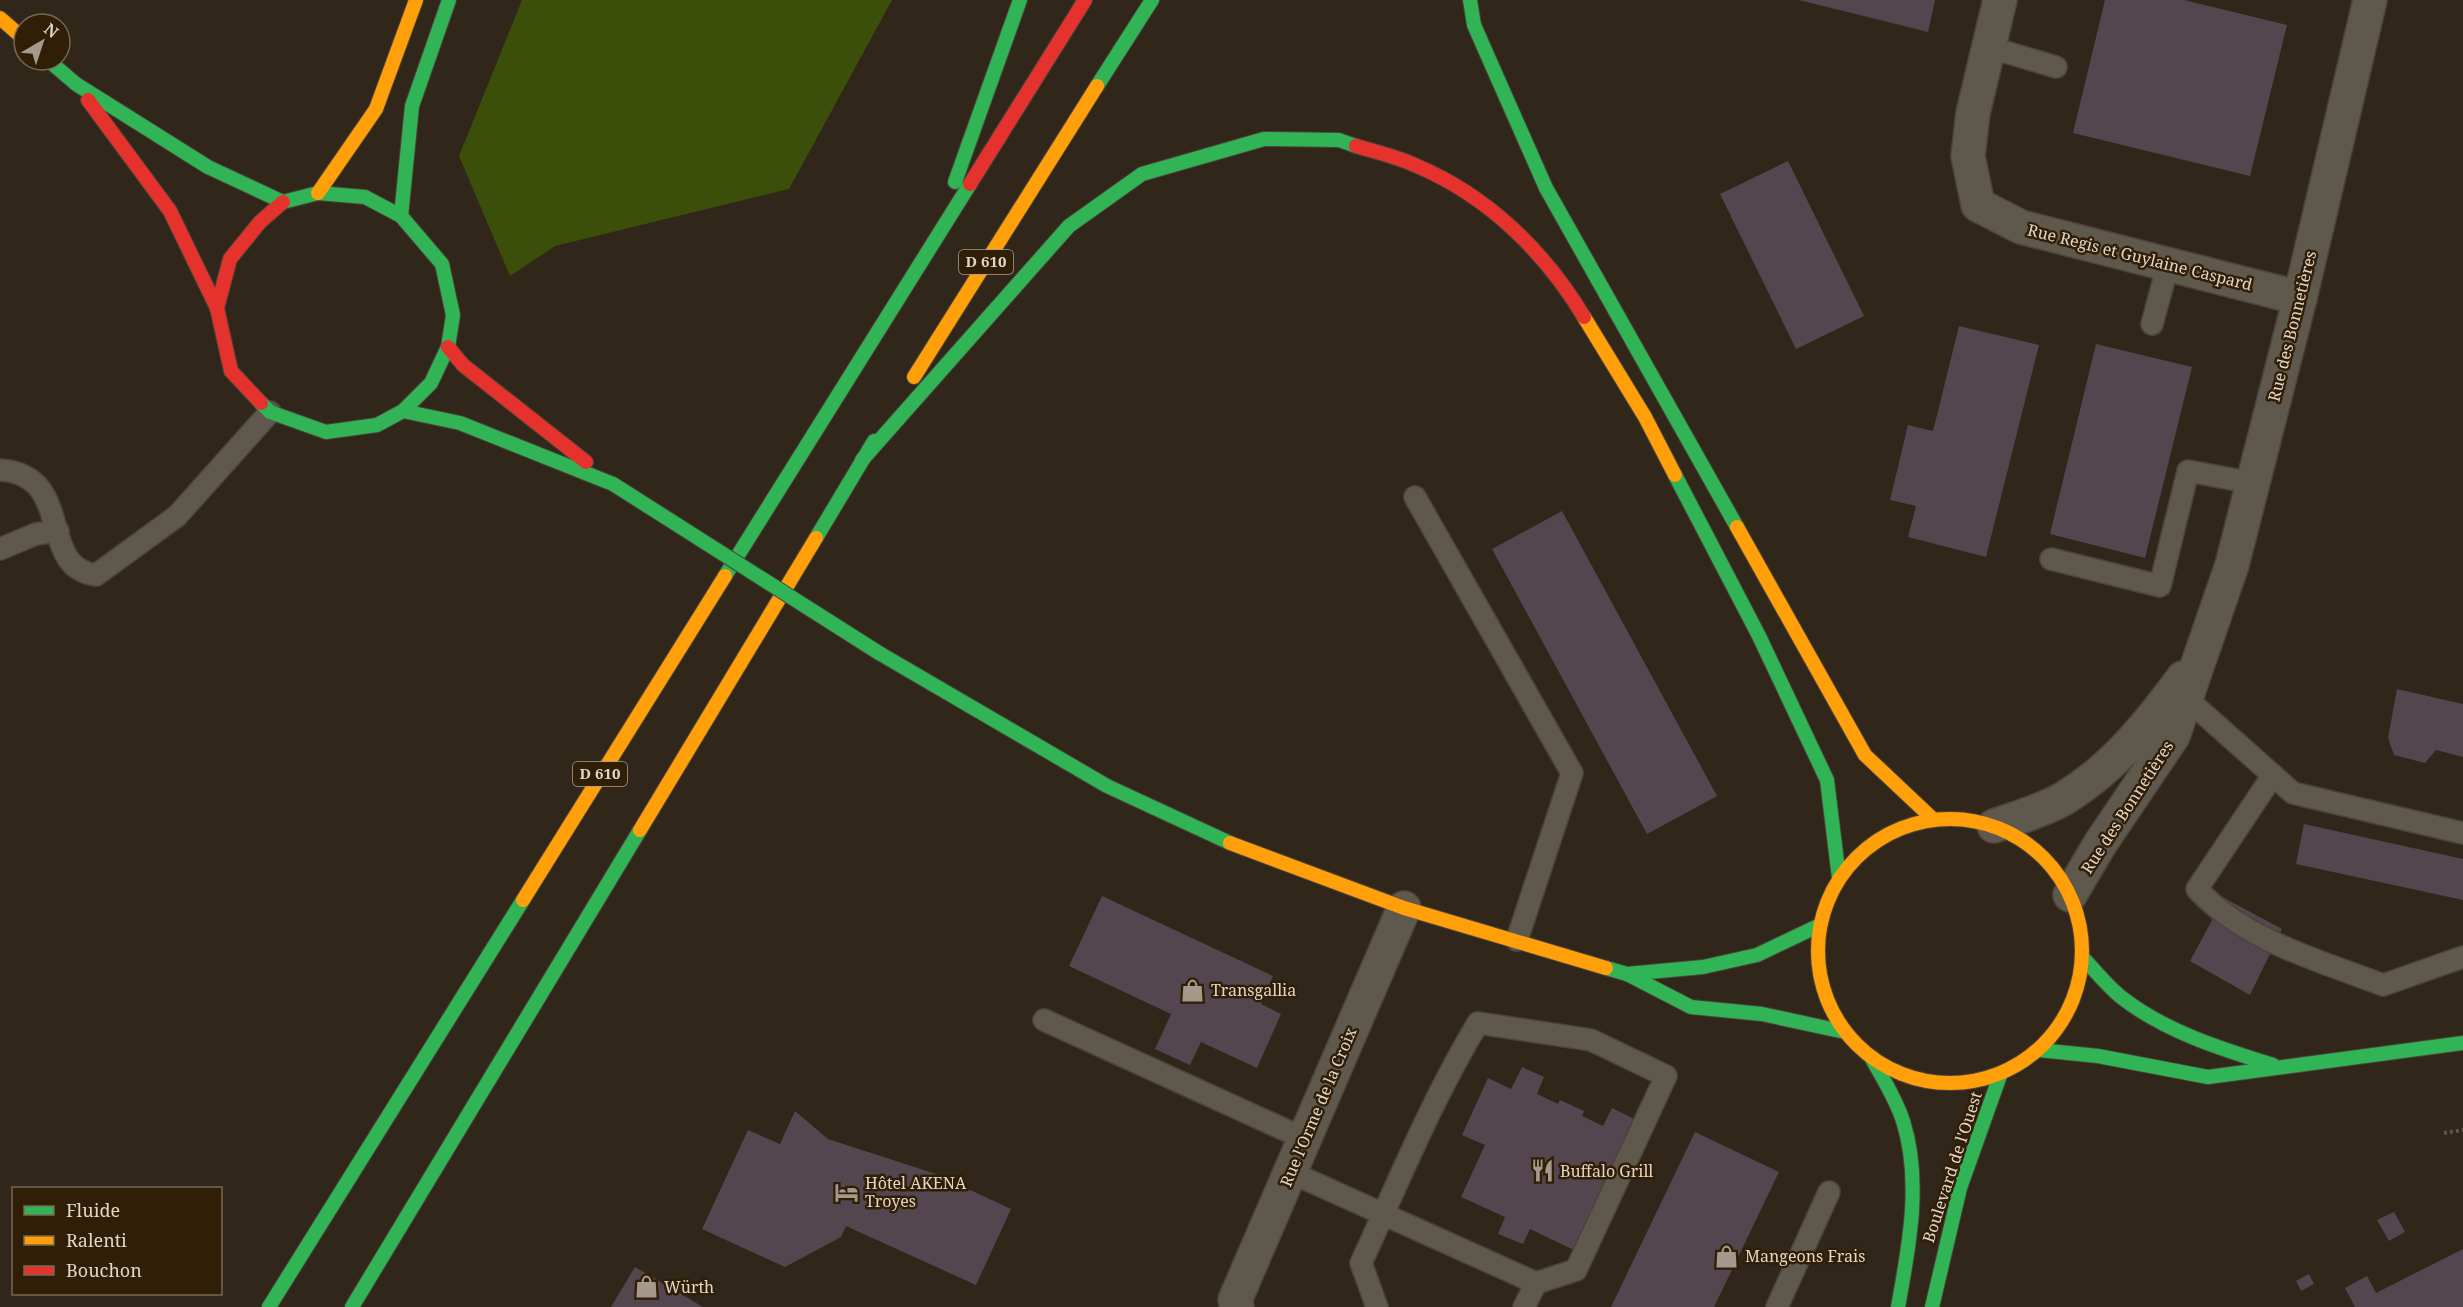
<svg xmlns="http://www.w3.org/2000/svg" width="2463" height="1307" viewBox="0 0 2463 1307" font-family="'Noto Serif',serif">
<rect width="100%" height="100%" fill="#30271a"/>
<path fill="#3c4f0a" d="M522,0H892L789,189L555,246L510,276L459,156Z"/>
<g fill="#53464f">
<path d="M1799,0H1935L1928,32Z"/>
<path d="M2105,0H2184L2287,25L2250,176L2073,133Z"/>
<path d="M1788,161L1864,316L1796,349L1720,194Z"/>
<path d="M1959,326L2039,345L1986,557L1908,537L1916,506L1890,500L1908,425L1933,431Z"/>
<path d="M2096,344L2192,367L2145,558L2050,534Z"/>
<path d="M1562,511L1717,796L1647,834L1492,549Z"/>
<path d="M2397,689L2463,704V757L2436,750L2425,763L2394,755L2388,738Z"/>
<path d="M2304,824L2463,859V900L2296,864Z"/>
<path d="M1102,896L1273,976L1261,1004L1281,1014L1257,1068L1201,1042L1190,1065L1155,1049L1171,1014L1069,966Z"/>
<path d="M2224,898L2282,929L2250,995L2190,961Z"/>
<path d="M1522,1067L1544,1077L1537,1094L1558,1104L1560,1100L1584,1111L1582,1116L1603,1126L1612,1108L1634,1119L1574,1250L1530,1229L1523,1244L1498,1234L1505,1217L1461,1197L1485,1145L1462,1135L1488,1078L1511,1089Z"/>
<path d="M795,1111L828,1139L936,1174L1011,1209L976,1285L846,1226L841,1237L785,1267L702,1229L748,1130L780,1144Z"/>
<path d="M1695,1132L1779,1172L1714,1307H1611Z"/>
<path d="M2394,1212L2405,1232L2389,1241L2377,1220Z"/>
<path d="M2463,1249V1307H2355L2345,1288L2367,1276L2376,1293Z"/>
<path d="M635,1267L703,1307H611Z"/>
<path d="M2309,1274L2314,1284L2301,1291L2296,1281Z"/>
</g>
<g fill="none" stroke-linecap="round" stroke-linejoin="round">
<defs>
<g id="lane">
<path d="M1989,47L2056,67"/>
<path d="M2152,324L2168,265"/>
<path d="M0,470C76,475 36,567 96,575L177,516L270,412"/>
<path d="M1415,497L1572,773L1517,940"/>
<path d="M0,549L36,534L58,531"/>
<path d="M2051,559L2160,586L2188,471L2253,483"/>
<path d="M2186,698L2293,793L2463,833"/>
<path d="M2273,775L2197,889C2245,941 2318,960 2383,985L2463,957"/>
<path d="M1044,1020L1305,1139"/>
<path d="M1290,1172L1536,1283L1576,1270L1666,1076L1591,1040L1478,1023C1432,1099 1398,1183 1361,1263L1377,1307"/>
<path d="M1524,1307L1536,1283"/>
<path d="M1777,1307L1829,1192"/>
</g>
<g id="street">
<path d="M2000,0L1973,113L1968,156L1978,205L2021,227L2300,298"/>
<path d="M1994,826C2016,818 2042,811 2063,799C2113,769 2149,724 2183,678"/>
<path d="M2070,895L2100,844L2173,736L2232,565L2300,298L2370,0"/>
<path d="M1237,1307L1235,1300L1404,908"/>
</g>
<g id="fast">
<path d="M1470,0L1474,25L1546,188L1737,527"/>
<path d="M48,60L76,84L208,167L283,202L318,193L365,197L401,216L442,264L453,315L448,347L431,383L403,411L377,425L326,432L270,412L261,403"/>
<path d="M1097,86L1152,0"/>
<path d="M955,182L1020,0"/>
<path d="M401,216L412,106L449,0"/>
<path d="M403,411L460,423L613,484"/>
<path d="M862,460L1069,226L1142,174L1264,139L1339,140L1356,146"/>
<path d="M1675,475L1759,636L1827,780L1839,878"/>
<path d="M816,538L874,441"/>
<path d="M725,576L970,184"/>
<path d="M879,653L1107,786L1230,843"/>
<path d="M2082,957C2095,970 2106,985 2121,997C2164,1031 2221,1049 2273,1065"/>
<path d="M1606,968L1627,974L1691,1007L1762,1014L1845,1032"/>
<path d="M1627,974L1703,967L1757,955L1820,925"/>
<path d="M2039,1050L2098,1056L2208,1077L2463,1043"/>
<path d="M1872,1059C1883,1079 1896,1099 1903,1121C1922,1180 1909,1247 1898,1307"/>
<path d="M269,1307L523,900"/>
<path d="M352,1307L640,830"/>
<path d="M1932,1307L1960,1188L2001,1073"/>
</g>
<g id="slow">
<path d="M0,18L24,39"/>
<path d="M318,193L376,109L416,0"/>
<path d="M1584,317L1645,417L1675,475"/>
<path d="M914,377L1097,86"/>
<path d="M1737,527L1865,755L1934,820"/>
<circle cx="1950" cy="951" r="132"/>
<path d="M640,830L816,538"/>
<path d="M1230,843L1404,908L1606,968"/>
<path d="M523,900L725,576"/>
</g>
<g id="jam">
<path d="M88,100L170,211L217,308"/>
<path d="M1356,146C1376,152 1398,157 1417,166C1488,196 1545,252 1584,317"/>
<path d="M970,184L1085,0"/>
<path d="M448,347L463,365L586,462"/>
<path d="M261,403L231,371L217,308L230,259L260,222L283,202"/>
</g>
</defs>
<use href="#lane" stroke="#4c433a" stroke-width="24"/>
<use href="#street" stroke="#4c433a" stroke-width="36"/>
<use href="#fast" stroke="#4c433a" stroke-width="16"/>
<use href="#slow" stroke="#4c433a" stroke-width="16"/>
<use href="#jam" stroke="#4c433a" stroke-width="16"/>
<path stroke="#5c564d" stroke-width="4" stroke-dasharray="3 3" stroke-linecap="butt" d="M2444,1133L2463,1130"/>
<use href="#lane" stroke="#5f584d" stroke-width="21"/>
<use href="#street" stroke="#5f584d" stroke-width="33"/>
<use href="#fast" stroke="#30b455" stroke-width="14"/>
<use href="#slow" stroke="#ff9f0a" stroke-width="14"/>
<use href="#jam" stroke="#e5322d" stroke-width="14"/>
<defs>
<path id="fast-bridge" d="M613,484L879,653"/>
</defs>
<use href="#fast-bridge" stroke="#4c433a" stroke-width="16" stroke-linecap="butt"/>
<use href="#fast-bridge" stroke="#30b455" stroke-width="14"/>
</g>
<defs>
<symbol id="shop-bare" viewBox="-9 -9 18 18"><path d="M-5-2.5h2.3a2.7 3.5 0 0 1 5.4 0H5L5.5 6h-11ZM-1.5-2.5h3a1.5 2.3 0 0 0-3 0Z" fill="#a4998b" stroke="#301e06" stroke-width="2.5" paint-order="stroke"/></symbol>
<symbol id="restaurant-bare" viewBox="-9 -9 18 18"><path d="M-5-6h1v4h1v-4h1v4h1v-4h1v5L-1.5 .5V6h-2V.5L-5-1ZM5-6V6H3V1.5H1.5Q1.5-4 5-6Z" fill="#a4998b" stroke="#301e06" stroke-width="2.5" paint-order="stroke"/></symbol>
<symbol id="hotel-bare" viewBox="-9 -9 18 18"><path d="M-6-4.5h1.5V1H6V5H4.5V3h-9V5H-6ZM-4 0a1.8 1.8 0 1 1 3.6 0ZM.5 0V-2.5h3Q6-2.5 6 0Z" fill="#a4998b" stroke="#301e06" stroke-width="2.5" paint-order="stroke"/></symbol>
</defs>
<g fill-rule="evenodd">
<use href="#shop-bare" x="1176" y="974" width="33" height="33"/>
<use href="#restaurant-bare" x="1526" y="1154" width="33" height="33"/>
<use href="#hotel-bare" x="830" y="1176" width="33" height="33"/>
<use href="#shop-bare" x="1710" y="1240" width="33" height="33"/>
<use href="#shop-bare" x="630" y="1270" width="33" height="33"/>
</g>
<g text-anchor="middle" stroke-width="5" stroke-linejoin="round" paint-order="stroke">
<g fill="#301e06" stroke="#ad9f8e" stroke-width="1.5">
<rect x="959" y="250" width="54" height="24" rx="4.5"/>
<rect x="573" y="762" width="54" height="24" rx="4.5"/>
</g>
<g font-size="15" font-weight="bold" fill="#e2d6c8">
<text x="986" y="267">D 610</text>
<text x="600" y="779">D 610</text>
</g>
<g font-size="16" fill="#e2d6c8" stroke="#301e06">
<text transform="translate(2140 257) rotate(14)" y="6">Rue Regis et Guylaine Caspard</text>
<text transform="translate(2292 326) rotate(-76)" y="6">Rue des Bonnetières</text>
<text transform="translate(2127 807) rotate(-57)" y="6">Rue des Bonnetières</text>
<text transform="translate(1318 1107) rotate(-67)" y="6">Rue l'Orme de la Croix</text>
<text transform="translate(1952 1167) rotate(-72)" y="6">Boulevard de l'Ouest</text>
</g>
<g font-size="16" fill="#e2d6c8" stroke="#301e06" text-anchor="start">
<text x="1211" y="996">Transgallia</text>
<text x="1560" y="1177">Buffalo Grill</text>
<text x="865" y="1189">Hôtel AKENA<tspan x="865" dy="18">Troyes</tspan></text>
<text x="1745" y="1262">Mangeons Frais</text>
<text x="664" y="1293">Würth</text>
</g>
</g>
<rect x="12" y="1187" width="210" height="108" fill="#301e06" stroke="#776854" stroke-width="1.5"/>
<rect x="24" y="1206" width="30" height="9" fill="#30b455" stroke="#776854" stroke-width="1.5"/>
<text x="66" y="1217" font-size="18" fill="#e2d6c8">Fluide</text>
<rect x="24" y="1236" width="30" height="9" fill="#ff9f0a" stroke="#776854" stroke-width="1.5"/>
<text x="66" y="1247" font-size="18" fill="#e2d6c8">Ralenti</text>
<rect x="24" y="1266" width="30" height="9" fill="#e5322d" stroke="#776854" stroke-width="1.5"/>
<text x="66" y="1277" font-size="18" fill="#e2d6c8">Bouchon</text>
<g transform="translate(42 42) rotate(39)"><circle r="28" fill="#301e06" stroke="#776854" stroke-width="1.5"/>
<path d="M0-4.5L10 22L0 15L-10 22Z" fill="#a4998b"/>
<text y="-9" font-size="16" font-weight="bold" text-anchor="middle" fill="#e2d6c8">N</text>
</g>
</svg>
